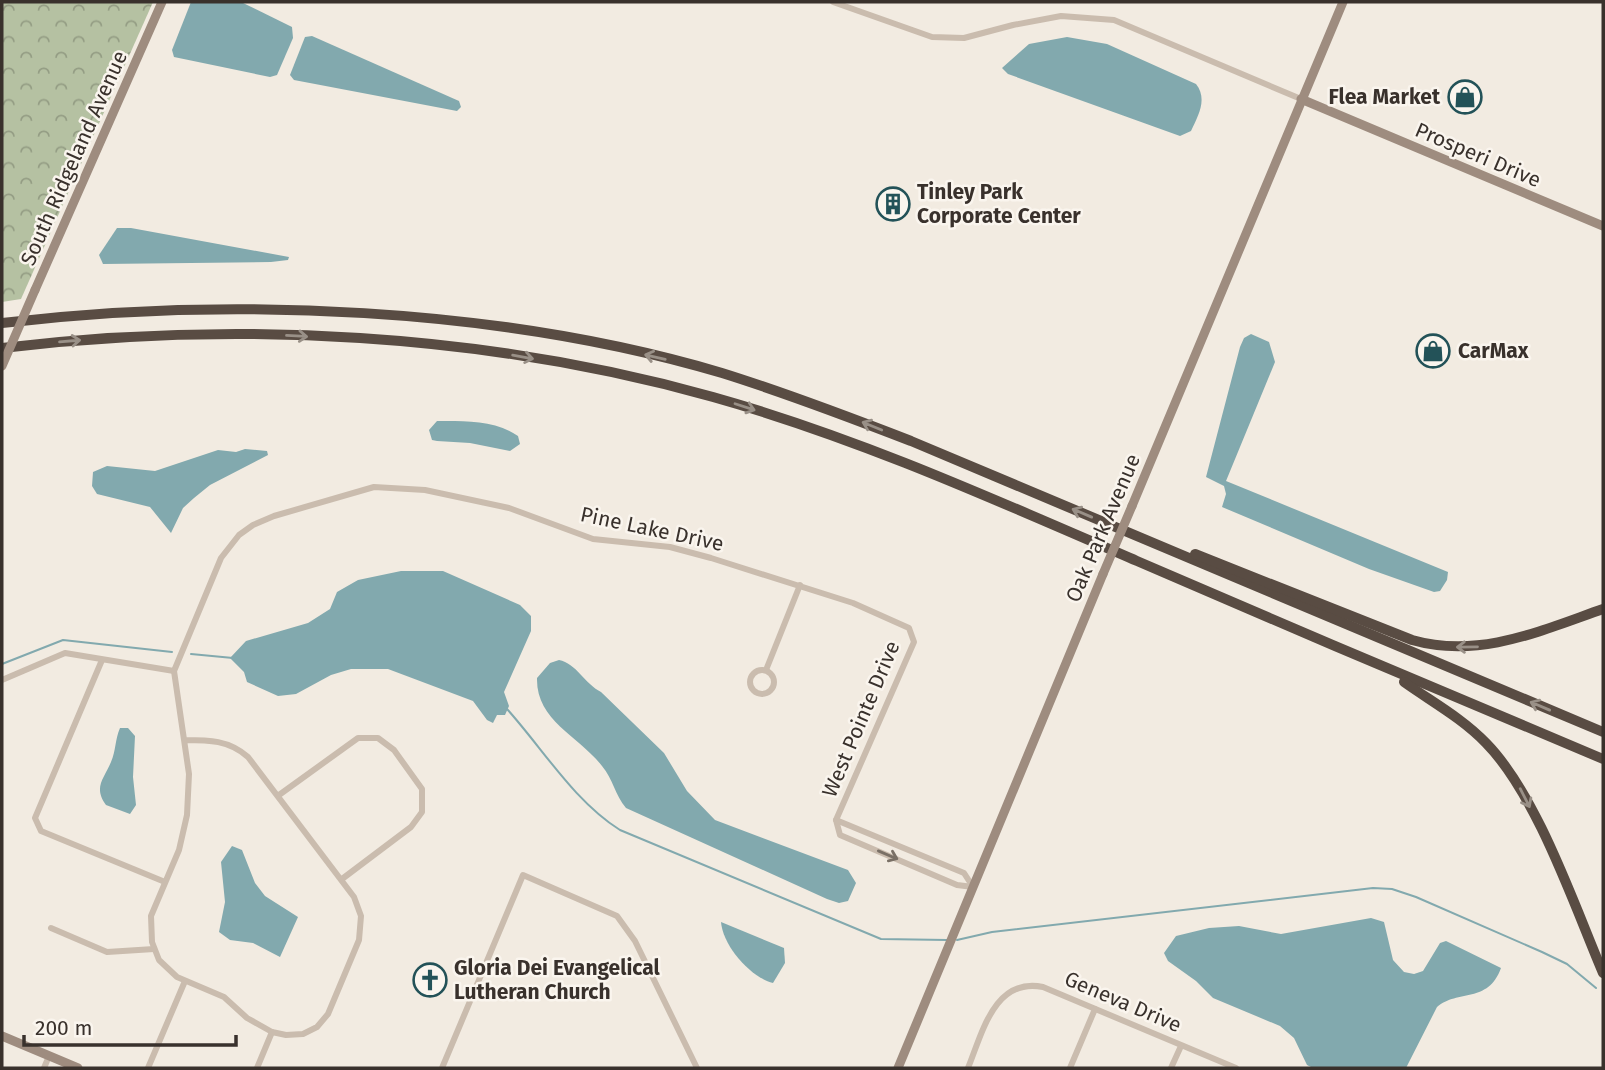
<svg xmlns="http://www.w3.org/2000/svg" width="1605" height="1070" viewBox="0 0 1605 1070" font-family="'Fira Sans',sans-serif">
<defs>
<pattern id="park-crowns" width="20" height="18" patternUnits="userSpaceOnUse" patternTransform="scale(1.75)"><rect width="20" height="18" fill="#b5c1a2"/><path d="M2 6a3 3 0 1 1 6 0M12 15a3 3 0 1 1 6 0" fill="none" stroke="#949d84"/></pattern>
</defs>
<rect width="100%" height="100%" fill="#f2ebe1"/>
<path fill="url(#park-crowns)" d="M2,2H153L21,299L2,302Z"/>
<g fill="#82a9ae">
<path d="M191,2H241L292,27L293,38L277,75L270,77L174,57L172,50Z"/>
<path d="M312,36L459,101L461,107L457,111L294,80L290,75L305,37Z"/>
<path d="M1067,37L1107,44L1196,84C1208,99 1198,116 1191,131L1180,136L1008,74L1002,68L1029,44Z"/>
<path d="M117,228H131L289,257L288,260L271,262L103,264L99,255Z"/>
<path d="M1251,334L1269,342L1275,362L1226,481L1448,572L1447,580L1440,591L1434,592L1369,569L1222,507L1226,494L1224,486L1206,477L1240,347L1244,338Z"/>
<path d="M437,421C465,421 495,420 518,436L520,444L510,451L470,443L437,441L432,440L429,430Z"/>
<path d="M245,449L267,451L268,455L210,485L194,498L183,508L171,533L150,507L97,494L92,486L93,472L107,466L155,471L218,450L236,452Z"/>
<path d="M401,571H443L520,605L531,616V631L504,692L509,706L505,715H497L493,723L487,720L473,701L388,669H351L331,675L296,694L278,696L247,682L244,672L230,658L246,641L308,623L330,609L337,592L358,580Z"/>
<path d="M559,660C576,663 585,684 601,692L664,753L687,791L715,820L848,870L856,883L848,901L839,903L827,899L626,808C615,795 613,779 602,766C579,736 536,721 537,678L550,663Z"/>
<path d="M120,728H128L135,736L133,777L136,805L130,814L106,805C93,787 104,779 111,762C116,751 115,739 120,728Z"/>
<path d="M232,846L242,850L255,883L265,896L298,917L280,957L253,943L230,940L219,932L225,902L221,862Z"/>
<path d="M1371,918L1384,922L1393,960L1404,972L1414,974L1423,971L1440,943L1446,941L1501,968C1488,1004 1458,989 1437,1007L1406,1068H1313L1307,1065L1294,1038L1280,1026L1213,998L1196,981L1168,961L1164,953L1176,936L1209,928L1239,926L1281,934Z"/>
<path d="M721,922L784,948L785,963L773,983C750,977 723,946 721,922Z"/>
</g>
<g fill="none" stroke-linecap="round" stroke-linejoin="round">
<g stroke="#82a9ae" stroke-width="2">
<path d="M191,654L233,658"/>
<path d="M2,664L63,640L172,652"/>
<path d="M507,709C543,749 574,801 620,830L881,939L947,940"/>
<path d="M957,940L992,932L1373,888L1392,889L1416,897L1542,952L1567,964L1596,988"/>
</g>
<g stroke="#cabcae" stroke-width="6">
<path d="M833,2L932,37L964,38L1013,25L1061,16L1114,20L1301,99"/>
<path d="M102,660L35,818L41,831L165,882"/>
<circle cx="762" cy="682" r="12"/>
<path d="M766,670L800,585"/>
<path d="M2,680L65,653L174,671"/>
<path d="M184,740C209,740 229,740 248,757L354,897L361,916L359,940L328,1014L317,1027L303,1034L286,1035L272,1032L247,1018L224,997L177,977L159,960L152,942L151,916L179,850L187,815L189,774L174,671L221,558L239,535L253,525L274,516L374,487L425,490L509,508L593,539L670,547L711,558L853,603L909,628L914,642L836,820L840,835L957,885L973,887"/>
<path d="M279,795L358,738H378L394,750L422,789V812L411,827L342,879"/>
<path d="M836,820L964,873L973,887"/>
<path d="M51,928L107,952L154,949"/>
<path d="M44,1068L49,1056"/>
<path d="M148,1068L185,981"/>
<path d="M257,1068L272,1032"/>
<path d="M442,1068L523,875L617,916L635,941L697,1068"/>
<path d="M968,1068C982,1034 994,977 1043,987L1236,1068"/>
<path d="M1070,1068L1095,1009"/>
<path d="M1171,1068L1181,1046"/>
</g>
<g stroke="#9e8c7f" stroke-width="9">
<path d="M1301,99L1603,226"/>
<path d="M35,290L162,2"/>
<path d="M1132,506L1343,2"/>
<path d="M2,1036L78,1068"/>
<path d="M898,1068L1103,574"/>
</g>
<g stroke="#594c43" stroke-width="10">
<path d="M2,323C230,296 500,307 722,373C786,393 849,417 911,441L1603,732"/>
<path d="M2,348C237,320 485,333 713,397C859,438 998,501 1137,561C1292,628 1447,694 1603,759"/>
<path d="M1195,554L1412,640C1479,659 1540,631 1603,609"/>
<path d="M1404,682C1432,702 1462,718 1486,743C1537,795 1574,905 1603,973"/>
</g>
<g stroke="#9e8c7f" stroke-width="9">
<path d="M2,366L35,290"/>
<path d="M1103,574L1132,506"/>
</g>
</g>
<defs><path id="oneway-shaft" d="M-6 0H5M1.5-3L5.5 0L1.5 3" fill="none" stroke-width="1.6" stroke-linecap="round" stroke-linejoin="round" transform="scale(1.75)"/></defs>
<g stroke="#999087">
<use href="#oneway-shaft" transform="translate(297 336) rotate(3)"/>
<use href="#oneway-shaft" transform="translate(70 341) rotate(-5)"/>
<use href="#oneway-shaft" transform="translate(523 357) rotate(10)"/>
<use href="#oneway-shaft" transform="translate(655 357) rotate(-167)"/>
<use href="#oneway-shaft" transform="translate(745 407) rotate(18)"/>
<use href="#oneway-shaft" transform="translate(872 426) rotate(-158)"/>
<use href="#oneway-shaft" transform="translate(1082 513) rotate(-157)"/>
<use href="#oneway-shaft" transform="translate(1467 647) rotate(179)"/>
<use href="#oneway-shaft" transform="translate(1540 706) rotate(-157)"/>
<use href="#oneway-shaft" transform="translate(1525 798) rotate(63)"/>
</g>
<use stroke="#7a7066" href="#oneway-shaft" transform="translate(888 855) rotate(23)"/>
<defs>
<symbol id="shop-ring" viewBox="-11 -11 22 22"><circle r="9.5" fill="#faf5ee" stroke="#235258" stroke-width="1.5"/><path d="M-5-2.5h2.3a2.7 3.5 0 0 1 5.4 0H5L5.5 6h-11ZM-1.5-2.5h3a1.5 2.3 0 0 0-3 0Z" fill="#235258"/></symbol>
<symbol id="building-ring" viewBox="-11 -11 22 22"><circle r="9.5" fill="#faf5ee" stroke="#235258" stroke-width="1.5"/><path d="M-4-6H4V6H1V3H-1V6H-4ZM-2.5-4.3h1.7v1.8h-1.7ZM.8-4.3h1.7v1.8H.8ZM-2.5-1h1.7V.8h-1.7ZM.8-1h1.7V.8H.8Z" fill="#235258"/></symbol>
<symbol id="church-ring" viewBox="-11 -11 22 22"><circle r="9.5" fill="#faf5ee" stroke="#235258" stroke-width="1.5"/><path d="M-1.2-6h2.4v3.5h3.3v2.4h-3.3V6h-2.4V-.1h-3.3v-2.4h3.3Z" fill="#235258"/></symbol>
</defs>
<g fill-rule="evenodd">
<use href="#shop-ring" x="1446" y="78" width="38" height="38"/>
<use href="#building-ring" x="874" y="185" width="38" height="38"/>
<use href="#shop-ring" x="1414" y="332" width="38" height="38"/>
<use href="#church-ring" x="411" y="961" width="38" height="38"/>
</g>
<g text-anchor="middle" stroke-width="5" stroke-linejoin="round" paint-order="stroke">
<g font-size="21" font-weight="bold" fill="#39312c" stroke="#faf5ee" text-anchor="start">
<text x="1440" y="104" text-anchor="end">Flea Market</text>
<text x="917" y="199">Tinley Park<tspan x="917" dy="24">Corporate Center</tspan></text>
<text x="1458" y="358">CarMax</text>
<text x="454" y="975">Gloria Dei Evangelical<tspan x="454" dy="24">Lutheran Church</tspan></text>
</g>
<g font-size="21" fill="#39312c" stroke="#faf5ee">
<text transform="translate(1478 155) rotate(23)" y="7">Prosperi Drive</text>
<text transform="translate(74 158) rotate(-66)" y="7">South Ridgeland Avenue</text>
<text transform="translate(1103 528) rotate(-67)" y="7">Oak Park Avenue</text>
<text transform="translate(652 529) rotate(12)" y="7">Pine Lake Drive</text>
<text transform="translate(861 719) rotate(-67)" y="7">West Pointe Drive</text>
<text transform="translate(1123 1002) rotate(23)" y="7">Geneva Drive</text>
</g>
</g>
<rect width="1605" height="1070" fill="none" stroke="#39312c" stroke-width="7"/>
<path d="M24 1035v10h212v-10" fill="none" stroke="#39312c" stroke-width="3.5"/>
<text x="35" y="1035" font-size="21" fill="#39312c" stroke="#faf5ee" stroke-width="5" paint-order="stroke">200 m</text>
</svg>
